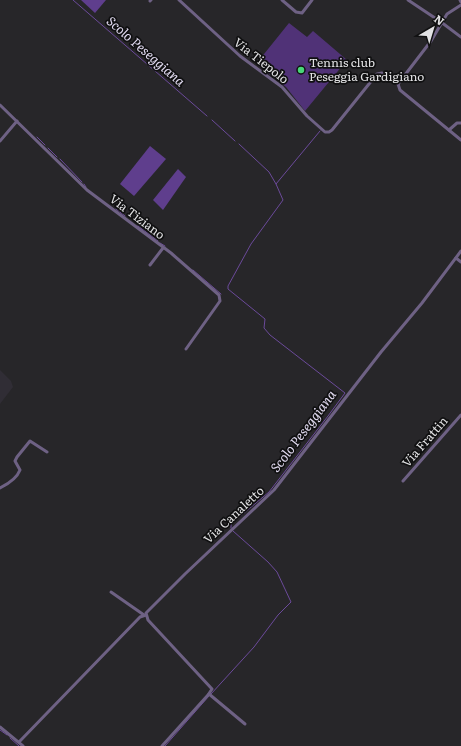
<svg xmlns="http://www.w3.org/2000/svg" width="461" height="746" viewBox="0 0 461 746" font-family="Literata,serif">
<rect width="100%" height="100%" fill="#272629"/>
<path fill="#302d35" d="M0,370L11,381L13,387L0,404Z"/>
<path fill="#503277" d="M289,23L307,37L313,31L347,60L305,111L286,87L256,64Z"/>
<g fill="#5f3e8d">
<path d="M81,0H106L95,13Z"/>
<path d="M150,146L166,159L134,196L120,184Z"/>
<path d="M178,169L186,177L163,210L153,200Z"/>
</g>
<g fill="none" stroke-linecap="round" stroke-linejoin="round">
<g stroke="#6b4a9a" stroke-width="1">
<path d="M73,0L207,116"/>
<path d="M212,120L235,141"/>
<path d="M37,137L45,145"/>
<path d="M239,144L269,172L276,184"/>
<path d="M48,148L57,157"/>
<path d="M60,159L82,182"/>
<path d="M84,184L86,187"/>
<path d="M116,209L125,216"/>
<path d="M138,226L158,241"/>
<path d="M160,243L165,246"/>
<path d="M193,270L221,294"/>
<path d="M231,528V525L237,519L269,492L328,416L345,393L270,335L264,328L265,319L228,289V286L251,244L283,200L276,184L320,131"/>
<path d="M211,694L254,647L278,615L291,602L277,572L268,562L233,531"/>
<path d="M0,730L7,735"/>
<path d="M10,738L19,746"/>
<path d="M165,746L209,696"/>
</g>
<g stroke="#6e6184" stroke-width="3">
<path d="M179,0L240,56L282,87L307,116L325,132H329L332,130L377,74L382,73L398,84"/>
<path d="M282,0L296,12L302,13L312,0"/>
<path d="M408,0L441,22L461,37"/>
<path d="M460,0L461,2"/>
<path d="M150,1L151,0"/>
<path d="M398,84L431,41L447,14L461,5"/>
<path d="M398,84L400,90L461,140"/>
<path d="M0,105L87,190L171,253L219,295L220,301L186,349"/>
<path d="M449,130L457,123H461"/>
<path d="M0,141L17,121"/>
<path d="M456,258L461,262"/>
<path d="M150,265L163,248"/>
<path d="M403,481L461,415"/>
<path d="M0,488C8,484 17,478 20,470L15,461L17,457L30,441L47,452"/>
<path d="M111,592L144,615"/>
<path d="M209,694L245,724"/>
<path d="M0,727L23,746"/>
<path d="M19,742L140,617L146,615"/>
<path d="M162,746L208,695L212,689L148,620L146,613L185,574L274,490L381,352L422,303L461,251"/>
</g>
</g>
<circle fill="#48d778" stroke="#101011" stroke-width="1.5" cx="301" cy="70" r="4"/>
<g text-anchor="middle" stroke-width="3.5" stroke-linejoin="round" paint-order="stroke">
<g font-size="12" fill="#e2e2e4" stroke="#101011">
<text transform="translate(261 61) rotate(38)" y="4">Via Tiepolo</text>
<text transform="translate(137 217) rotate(37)" y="4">Via Tiziano</text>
<text transform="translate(425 442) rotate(-49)" y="4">Via Frattin</text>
<text transform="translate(234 515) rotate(-43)" y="4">Via Canaletto</text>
</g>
<g font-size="12" fill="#e2e2e4" stroke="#101011" text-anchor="start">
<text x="309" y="67">Tennis club<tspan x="309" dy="14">Peseggia Gardigiano</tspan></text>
</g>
<g font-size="13" font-style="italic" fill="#e1daf0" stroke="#101011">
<text transform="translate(146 51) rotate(41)" y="5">Scolo Peseggiana</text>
<text transform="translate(303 431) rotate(-53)" y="5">Scolo Peseggiana</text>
</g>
</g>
<g transform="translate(433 28) rotate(38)" stroke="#101011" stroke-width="3" paint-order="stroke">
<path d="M0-3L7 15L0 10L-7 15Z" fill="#e2e2e4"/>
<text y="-6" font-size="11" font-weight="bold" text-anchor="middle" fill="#e2e2e4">N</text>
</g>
</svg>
